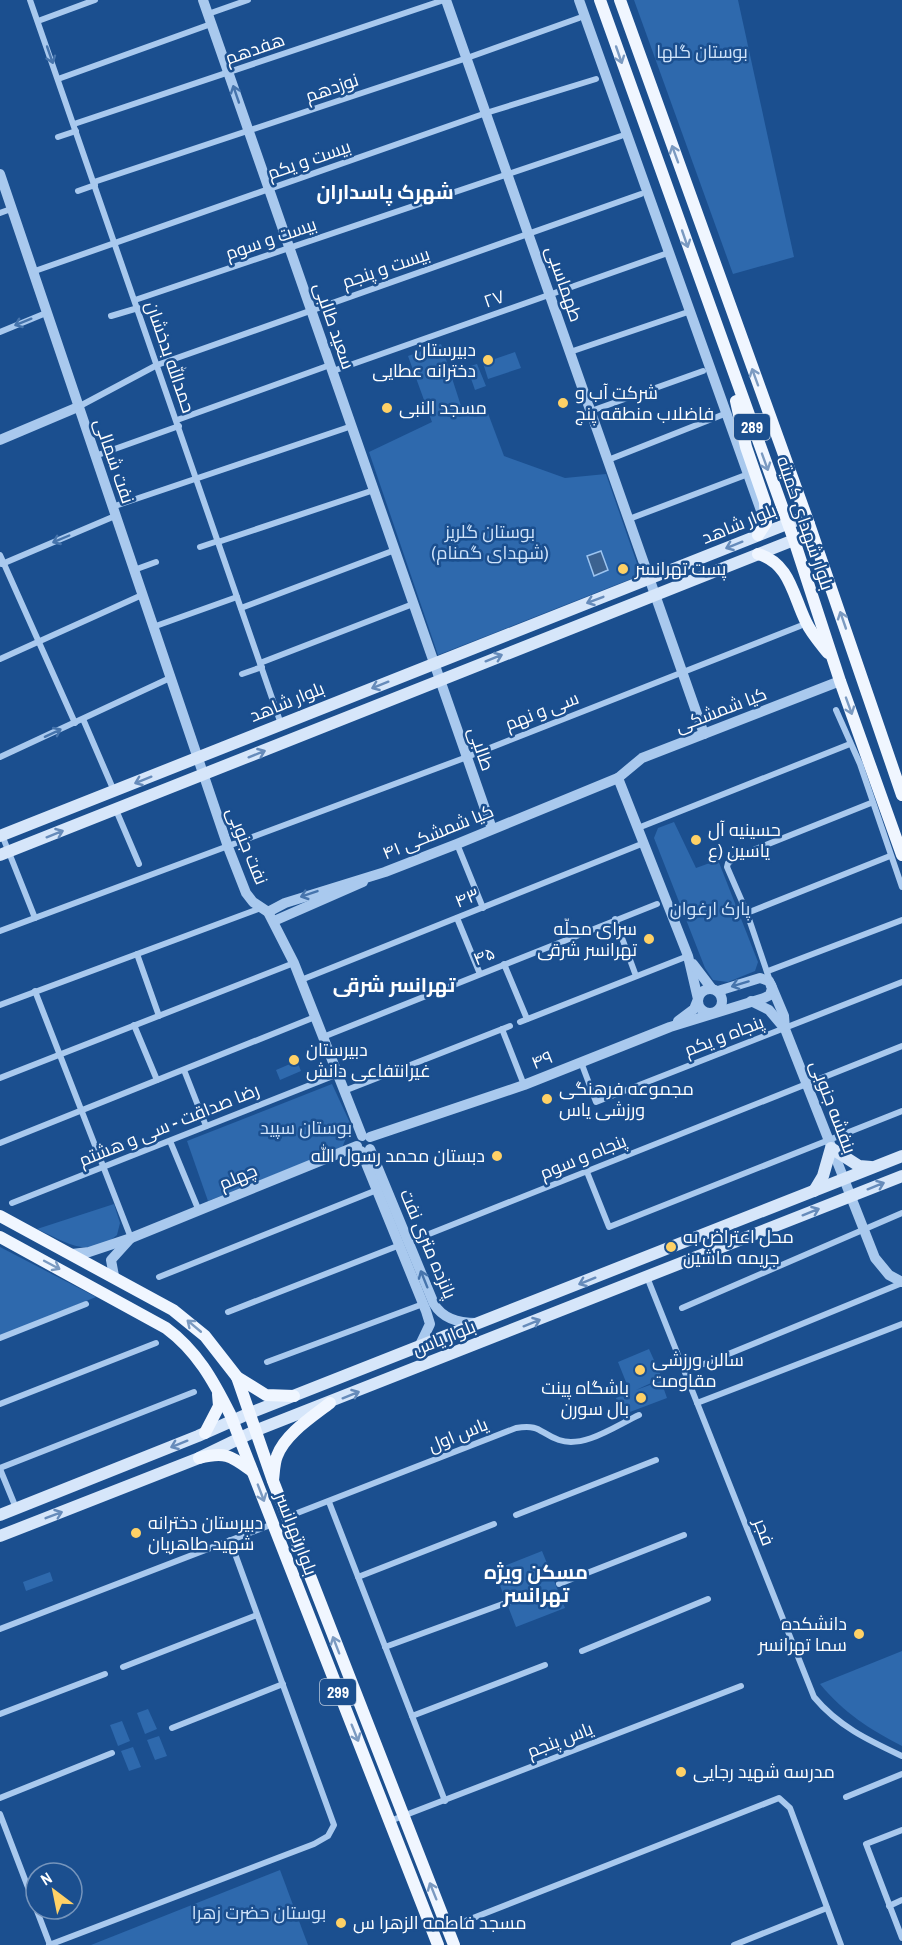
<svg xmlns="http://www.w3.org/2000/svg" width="902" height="1945" viewBox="0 0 902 1945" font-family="'Archivo Narrow',Cairo,sans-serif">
<rect width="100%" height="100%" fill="#1b4f8f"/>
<g fill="#2e69ad">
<path d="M634,0H738L794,257L733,274Z"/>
<path d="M441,344L461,406L486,408L504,456L565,478L606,474L641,575L438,655L369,452L432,422L408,356Z"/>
<path d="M515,352L521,368L488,379L483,363Z"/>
<path d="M477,364L486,386L475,390L467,367Z"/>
<path d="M674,822L696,868L718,860L758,962L755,971L728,982L713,980L705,968L654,838L658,828Z"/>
<path d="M297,1061L301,1071L280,1080L276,1070Z"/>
<path d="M332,1084L351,1125L342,1148L208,1201L187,1141Z"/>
<path d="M114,1204L120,1223L117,1235C88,1260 66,1242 37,1229Z"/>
<path d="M0,1247L96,1297L0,1336Z"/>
<path d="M649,1349L662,1378L636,1390L661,1381L667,1398L622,1415L616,1398L630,1392L618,1362Z"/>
<path d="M542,1551L565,1608L516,1627L494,1570Z"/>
<path d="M50,1572L53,1581L26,1591L23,1582Z"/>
<path d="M902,1651V1746C868,1728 845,1714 820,1684Z"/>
<path d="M148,1709L157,1729L145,1734L137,1713Z"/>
<path d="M122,1721L130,1741L118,1746L110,1725Z"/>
<path d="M159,1736L167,1756L155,1760L147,1740Z"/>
<path d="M133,1747L141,1767L129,1771L121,1751Z"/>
<path d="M280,1870L308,1945H91Z"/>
</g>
<path fill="#3c6290" stroke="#9cc4f0" stroke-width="1.5" d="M601,551L608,570L594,576L587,556Z"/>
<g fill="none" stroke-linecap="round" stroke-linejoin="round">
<g stroke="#a9c9ee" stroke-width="6">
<path d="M30,0L281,724"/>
<path d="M208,14L248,0"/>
<path d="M38,21L95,0"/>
<path d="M58,79L211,24"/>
<path d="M74,124L444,0"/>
<path d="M58,137L76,131"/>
<path d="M94,182L467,58L579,18"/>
<path d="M78,191L95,185"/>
<path d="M0,213L11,209"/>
<path d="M32,272L486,113L596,79"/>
<path d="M135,300L621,136"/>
<path d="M111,316L138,308"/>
<path d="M0,332L46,313"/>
<path d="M570,352L685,313"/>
<path d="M333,371L665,254"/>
<path d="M78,407L157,365L641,194"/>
<path d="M591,411L703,371"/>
<path d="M177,420L330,365"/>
<path d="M95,456L179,426"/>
<path d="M608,460L727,413"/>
<path d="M112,507L352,426"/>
<path d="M629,519L743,476"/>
<path d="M218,542L374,490"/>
<path d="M200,547L218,541"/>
<path d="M0,555L75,723"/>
<path d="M2,564L115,516"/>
<path d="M134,570L156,562"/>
<path d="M241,608L395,550"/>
<path d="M153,627L237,597"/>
<path d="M0,659L142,595"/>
<path d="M260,663L413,604"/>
<path d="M242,674L262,667"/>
<path d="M836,710L860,764L902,887"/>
<path d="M83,719L114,791"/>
<path d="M0,757L170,678"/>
<path d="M116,810L139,864"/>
<path d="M638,828L850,744"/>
<path d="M2,835L35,918"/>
<path d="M457,844L483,908"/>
<path d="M747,913L890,856"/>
<path d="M457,918L480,974"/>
<path d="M615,919L636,976"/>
<path d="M0,931L467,757L800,626"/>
<path d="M137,954L159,1016"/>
<path d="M504,964L527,1019"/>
<path d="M768,971L902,920"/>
<path d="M301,980L644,843"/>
<path d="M770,981L747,913L727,867L728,863L738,856L871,803"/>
<path d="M35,991L131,1238"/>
<path d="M0,1005L261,908"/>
<path d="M520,1022L688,956"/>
<path d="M134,1025L157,1080"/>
<path d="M502,1029L524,1085"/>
<path d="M323,1037L657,904"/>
<path d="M581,1062L596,1102L902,982"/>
<path d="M184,1070L206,1126"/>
<path d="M0,1078L294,963"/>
<path d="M344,1091L510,1026"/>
<path d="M170,1141L199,1211"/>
<path d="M0,1143L315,1017"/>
<path d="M587,1172L609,1227L902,1111"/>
<path d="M12,1203L338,1074"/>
<path d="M409,1242L902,1046"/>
<path d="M159,1277L377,1190"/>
<path d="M647,1277L814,1697C838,1726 868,1740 902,1756"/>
<path d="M682,1308L902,1213"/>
<path d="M228,1312L400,1245"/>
<path d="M0,1338L86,1304"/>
<path d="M267,1362L423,1304"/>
<path d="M704,1364L902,1283"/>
<path d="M697,1403L902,1324"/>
<path d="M0,1404L156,1343"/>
<path d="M0,1468L194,1392"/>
<path d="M0,1469L16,1508"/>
<path d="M329,1502L445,1801"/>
<path d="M516,1515L656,1460"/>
<path d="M287,1517L516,1428C541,1424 539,1433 559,1440C584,1449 617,1425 639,1415"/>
<path d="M358,1577L494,1524"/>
<path d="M559,1584L684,1535"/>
<path d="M0,1629L273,1524"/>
<path d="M385,1647L511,1601"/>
<path d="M582,1651L708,1599"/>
<path d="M123,1667L257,1615"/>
<path d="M0,1714L105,1674"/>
<path d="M412,1716L545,1665"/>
<path d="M172,1728L283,1684"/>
<path d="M846,1797L902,1774"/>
<path d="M0,1798L112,1753"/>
<path d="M0,1814L50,1945"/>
<path d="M390,1821L741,1686"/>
<path d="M902,1830L866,1844L902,1938"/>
<path d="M889,1906L902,1900"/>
<path d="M445,1929L779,1798L790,1808L841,1945"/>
<path d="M49,1945L314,1844L328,1836L334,1825L230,1540"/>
<path d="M734,1945L827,1908"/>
</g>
<g stroke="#a9c9ee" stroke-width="10">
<path d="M203,0L492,829"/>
<path d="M446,0L704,734"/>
<path d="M579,0L764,519"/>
<path d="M0,174L228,847L246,893L253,902L268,912L294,963L362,1136"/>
<path d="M0,440L78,407"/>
<path d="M618,778L688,956L698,999L694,1009L678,1021"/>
<path d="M268,912L285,903L385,872L457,844L618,778L642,758L840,681"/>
<path d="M274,921L363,882"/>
<path d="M693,964L712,989"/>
<path d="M771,985L784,1016L785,1029L875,1258L889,1275L902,1282"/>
<circle cx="710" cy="1001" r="12"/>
<path d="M751,1001L769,1010L785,1029"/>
<path d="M370,1137L524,1085L670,1027L764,998L770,995L772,988L769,981L760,978L718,991"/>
<path d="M370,1149L434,1304C443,1319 459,1323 476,1323"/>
<path d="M361,1151L426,1311L430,1324L419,1347"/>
<path d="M72,1254L89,1252L131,1238L357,1146"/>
<path d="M114,1276L111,1260L130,1239"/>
</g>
<g stroke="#d6e6fa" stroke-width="12">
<path d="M0,836L787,524L797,520L809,524L804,536L0,855"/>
<path d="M814,1191L823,1176L831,1148L859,1166L871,1167"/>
<path d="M0,1515L198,1436L250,1413L902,1156"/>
<path d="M0,1536L199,1458L257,1430L902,1176"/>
</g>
<g stroke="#f0f6ff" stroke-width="12">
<path d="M600,0L794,540L840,681L902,855"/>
<path d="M620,0L809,524L902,795"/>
<path d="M736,401L746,447L765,502L766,523L758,535"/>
<path d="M758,554C790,563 793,596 806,622C811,633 820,643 828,653"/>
<path d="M0,1216L173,1310L205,1336L237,1377L266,1395L294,1396"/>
<path d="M0,1237L166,1328C197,1351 213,1380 230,1414L438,1945"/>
<path d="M237,1377L273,1481L454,1945"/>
<path d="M205,1433L219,1406L218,1394"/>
<path d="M199,1458C226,1451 231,1456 252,1471"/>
<path d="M273,1480C274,1473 274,1463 277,1456C285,1434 312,1417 330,1403"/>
</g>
</g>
<defs><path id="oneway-shaft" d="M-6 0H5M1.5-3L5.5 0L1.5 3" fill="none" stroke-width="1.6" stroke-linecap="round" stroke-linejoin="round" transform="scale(1.5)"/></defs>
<g stroke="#4674ac">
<use href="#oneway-shaft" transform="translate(50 55) rotate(71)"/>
<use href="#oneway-shaft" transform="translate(236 94) rotate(-109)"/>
<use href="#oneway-shaft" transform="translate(23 322) rotate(158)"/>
<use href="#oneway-shaft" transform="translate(61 539) rotate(157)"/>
<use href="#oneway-shaft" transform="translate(53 733) rotate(-25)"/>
<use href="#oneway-shaft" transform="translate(309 894) rotate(161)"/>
<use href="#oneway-shaft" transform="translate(740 984) rotate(163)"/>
<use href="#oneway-shaft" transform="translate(424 1279) rotate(-112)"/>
</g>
<g stroke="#7b9ac1">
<use href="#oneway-shaft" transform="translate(619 55) rotate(71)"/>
<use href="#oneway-shaft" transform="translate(675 154) rotate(-110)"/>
<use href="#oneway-shaft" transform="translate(685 239) rotate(71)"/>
<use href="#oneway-shaft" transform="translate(755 377) rotate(-110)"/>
<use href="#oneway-shaft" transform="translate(765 462) rotate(70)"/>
<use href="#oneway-shaft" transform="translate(843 620) rotate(-109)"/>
<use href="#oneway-shaft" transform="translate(849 706) rotate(70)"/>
<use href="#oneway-shaft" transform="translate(52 1265) rotate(28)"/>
<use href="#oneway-shaft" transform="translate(194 1326) rotate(-140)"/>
<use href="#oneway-shaft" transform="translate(261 1493) rotate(69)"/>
<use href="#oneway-shaft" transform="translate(336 1645) rotate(-111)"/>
<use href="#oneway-shaft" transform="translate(355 1733) rotate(68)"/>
<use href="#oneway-shaft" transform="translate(433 1891) rotate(-112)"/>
</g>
<g stroke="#668bba">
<use href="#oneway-shaft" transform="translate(734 545) rotate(158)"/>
<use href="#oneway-shaft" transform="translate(595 600) rotate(159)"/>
<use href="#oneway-shaft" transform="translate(494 658) rotate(-22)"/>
<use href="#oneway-shaft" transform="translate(380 685) rotate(158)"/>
<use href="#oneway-shaft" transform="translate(257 754) rotate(-22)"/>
<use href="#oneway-shaft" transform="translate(143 780) rotate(158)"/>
<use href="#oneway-shaft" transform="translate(55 834) rotate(-22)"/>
<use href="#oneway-shaft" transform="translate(876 1186) rotate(-22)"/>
<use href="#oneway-shaft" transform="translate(811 1212) rotate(-22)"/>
<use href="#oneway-shaft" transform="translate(587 1281) rotate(158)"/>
<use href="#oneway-shaft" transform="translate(532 1323) rotate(-22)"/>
<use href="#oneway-shaft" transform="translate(351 1395) rotate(-22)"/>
<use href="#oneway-shaft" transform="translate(179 1444) rotate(158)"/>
<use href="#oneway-shaft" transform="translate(54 1515) rotate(-21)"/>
</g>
<g fill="#ffd166" stroke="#1b4f8f" stroke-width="2">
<circle cx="488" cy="360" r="6"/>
<circle cx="563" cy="403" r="6"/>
<circle cx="387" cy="408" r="6"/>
<circle cx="623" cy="569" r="6"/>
<circle cx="696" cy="840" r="6"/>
<circle cx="649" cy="939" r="6"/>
<circle cx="294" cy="1060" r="6"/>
<circle cx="547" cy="1099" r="6"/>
<circle cx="497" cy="1156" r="6"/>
<circle cx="671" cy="1247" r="6"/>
<circle cx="640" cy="1370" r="6"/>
<circle cx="641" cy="1398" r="6"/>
<circle cx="136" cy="1533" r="6"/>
<circle cx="859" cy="1634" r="6"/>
<circle cx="681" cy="1772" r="6"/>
<circle cx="341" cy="1923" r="6"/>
</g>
<g text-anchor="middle" stroke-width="5" stroke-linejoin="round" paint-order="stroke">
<g fill="#1b4f8f" stroke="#bbcadd" stroke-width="1.5">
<rect x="734" y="414" width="36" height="26" rx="4.5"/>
<rect x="320" y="1679" width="36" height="26" rx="4.5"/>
</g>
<g font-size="16" font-weight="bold" fill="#fff">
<text x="752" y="433">289</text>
<text x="338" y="1698">299</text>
</g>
<g font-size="18" fill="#fff" stroke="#1b4f8f">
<text transform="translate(255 49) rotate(-19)" y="6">هفدهم</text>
<text transform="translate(332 88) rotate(-19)" y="6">نوزدهم</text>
<text transform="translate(309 160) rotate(-19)" y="6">بیست و یکم</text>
<text transform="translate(271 239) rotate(-19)" y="6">بیست و سوم</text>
<text transform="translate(386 268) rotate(-19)" y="6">بیست و پنجم</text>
<text transform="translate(564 284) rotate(71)" y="6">طهماسبی</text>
<text transform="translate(494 299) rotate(-19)" y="6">۲۷</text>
<text transform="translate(334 326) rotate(71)" y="6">سعید طالبی</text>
<text transform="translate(170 357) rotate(71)" y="6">حمدالله بدخشان</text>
<text transform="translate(114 461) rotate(71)" y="6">نفت شمالی</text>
<text transform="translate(805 523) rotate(71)" y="6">بلوار شهدای کمیته</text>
<text transform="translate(739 524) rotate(-22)" y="6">بلوار شاهد</text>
<text transform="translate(287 702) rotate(-22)" y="6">بلوار شاهد</text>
<text transform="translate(721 710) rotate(-21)" y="6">کیا شمشکی</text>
<text transform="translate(542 711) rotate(-21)" y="6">سی و نهم</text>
<text transform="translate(481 749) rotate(71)" y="6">طالبی</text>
<text transform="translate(438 832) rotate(-22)" y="6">۴۱ کیا شمشکی</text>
<text transform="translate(247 846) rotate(68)" y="6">نفت جنوبی</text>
<text transform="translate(467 898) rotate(-22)" y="6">۴۳</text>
<text transform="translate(484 956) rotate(-22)" y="6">۴۵</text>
<text transform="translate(724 1036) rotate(-21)" y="6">پنجاه و یکم</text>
<text transform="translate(542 1060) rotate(-22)" y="6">۴۹</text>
<text transform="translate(833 1107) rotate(69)" y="6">بنفشه جنوبی</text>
<text transform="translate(169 1125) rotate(-22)" y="6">رضا صداقت - سی و هشتم</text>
<text transform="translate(583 1157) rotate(-22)" y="6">پنجاه و سوم</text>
<text transform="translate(238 1177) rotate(-23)" y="6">چهلم</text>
<text transform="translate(428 1244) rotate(67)" y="6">پانزده متری نفت</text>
<text transform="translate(444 1338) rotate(-22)" y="6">بلوار یاس</text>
<text transform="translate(458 1435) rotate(-22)" y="6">یاس اول</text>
<text transform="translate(764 1532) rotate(69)" y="6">فجر</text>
<text transform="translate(296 1534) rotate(69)" y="6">بلوار تهرانسر</text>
<text transform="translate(560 1740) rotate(-21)" y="6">یاس پنجم</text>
</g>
<g font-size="18" fill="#cfe3fa" stroke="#1b4f8f">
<text x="702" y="58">بوستان گلها</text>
<text x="490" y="538">بوستان گلریز<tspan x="490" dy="21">(شهدای گمنام)</tspan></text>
<text x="710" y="915">پارک ارغوان</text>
<text x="306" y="1134">بوستان سپید</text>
<text x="259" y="1919">بوستان حضرت زهرا</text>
</g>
<g font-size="18" fill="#fff" stroke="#1b4f8f" text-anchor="start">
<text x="476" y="356" text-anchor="end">دبیرستان<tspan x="476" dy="21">دخترانه عطایی</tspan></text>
<text x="575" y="399">شرکت آب و<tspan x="575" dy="21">فاضلاب منطقه پنج</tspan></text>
<text x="399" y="414">مسجد النبی</text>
<text x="635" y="575">پست تهرانسر</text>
<text x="708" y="836">حسینیه آل<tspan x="708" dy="21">یاسین (ع</tspan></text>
<text x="637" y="935" text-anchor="end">سرای محلّه<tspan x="637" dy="21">تهرانسر شرقی</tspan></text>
<text x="306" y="1056">دبیرستان<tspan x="306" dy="21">غیرانتفاعی دانش</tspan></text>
<text x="559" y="1095">مجموعه فرهنگی<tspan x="559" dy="21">ورزشی یاس</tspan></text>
<text x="485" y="1162" text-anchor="end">دبستان محمد رسول الله</text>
<text x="683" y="1243">محل اعتراض به<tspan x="683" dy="21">جریمه ماشین</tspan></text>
<text x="652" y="1366">سالن ورزشی<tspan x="652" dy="21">مقاومت</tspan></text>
<text x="629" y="1394" text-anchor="end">باشگاه پینت<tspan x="629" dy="21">بال سورن</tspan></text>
<text x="148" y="1529">دبیرستان دخترانه<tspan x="148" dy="21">شهید طاهریان</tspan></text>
<text x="847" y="1630" text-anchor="end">دانشکده<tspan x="847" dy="21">سما تهرانسر</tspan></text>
<text x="693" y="1778">مدرسه شهید رجایی</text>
<text x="353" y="1929">مسجد فاطمه الزهرا س</text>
</g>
<g font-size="20" font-weight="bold" fill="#fff" stroke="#1b4f8f">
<text x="385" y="199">شهرک پاسداران</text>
<text x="394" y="992">تهرانسر شرقی</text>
<text x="536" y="1579">مسکن ویژه<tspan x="536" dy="23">تهرانسر</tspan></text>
</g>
</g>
<g transform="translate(54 1891) rotate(328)"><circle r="28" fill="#1b4f8f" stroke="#7695bc" stroke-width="1.5"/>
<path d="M0-4.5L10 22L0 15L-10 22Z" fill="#ffd166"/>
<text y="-9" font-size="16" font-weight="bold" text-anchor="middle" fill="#ffffff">N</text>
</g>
</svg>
